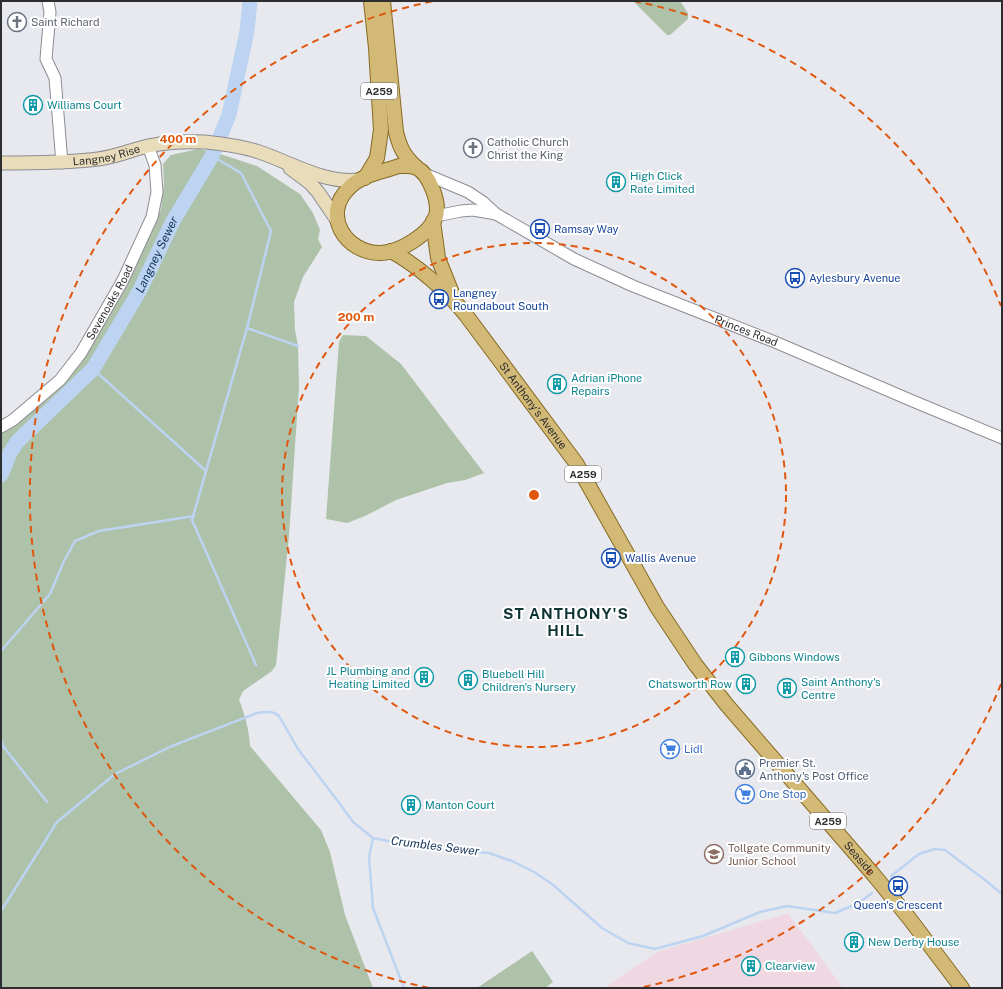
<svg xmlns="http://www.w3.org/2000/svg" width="1003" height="989" viewBox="0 0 1003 989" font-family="'Public Sans',sans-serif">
<rect width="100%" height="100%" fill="#e8e9ef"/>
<path fill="#f0d8e2" d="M788,913L843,988H604L657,952Z"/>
<g fill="#adc2a9">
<path d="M633,1H680L688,13V19L670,35H667Z"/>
<path d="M198,149L214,152L257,166L300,194L313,213L320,230L318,239L322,247L303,277L294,302L295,330L298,346L299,387L289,536L276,665L272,671L243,691L239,700C245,715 249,729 250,746L321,830L330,852L345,915L373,988H1V430L84,355L132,274L161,209L164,184L163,164L171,155Z"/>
<path d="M343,335L366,336L401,364L484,473L465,480L447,483L396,500L365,516L347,523L326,519L339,342Z"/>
<path d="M532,951L553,982L545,988H477Z"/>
</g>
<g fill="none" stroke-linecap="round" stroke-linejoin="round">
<g stroke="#bcd4f1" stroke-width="2.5">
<path d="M212,156L241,173L271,231L247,328L192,520L256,665"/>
<path d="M247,328L298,346"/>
<path d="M93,369L206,471"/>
<path d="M1,456L10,453"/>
<path d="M1,651L50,594L64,561L75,541L99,531L194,516"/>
<path d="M1,739L3,746L47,802"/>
<path d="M373,838L369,857L373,908L404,988"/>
<path d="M891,876L919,854L935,849L945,850L985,880L1002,894"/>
<path d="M1,911L57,822L115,774L172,746L257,713C264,712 273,710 279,716L298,749L340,804L353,822L373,838L418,847L489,853L512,861L534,872L552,884L602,928L628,943L655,949L703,936L760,912L787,906L835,913L859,903L872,893"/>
</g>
<path stroke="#bcd4f1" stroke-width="15" id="s1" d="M1,475L10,453L17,442L93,369L140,290L173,221L212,156L229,115L247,31L250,1"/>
<defs>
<g id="tertiary">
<path d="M48,1L50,12L46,59L55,78L62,163"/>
<path id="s2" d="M425,174L468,192L483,202L496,214L574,259L633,286L775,342L915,402L1002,438"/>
<path d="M436,216L461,211L473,210L496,214"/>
<path id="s3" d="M1,427L13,420L60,380L81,353L123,280L152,217L157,192L155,165L148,146"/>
</g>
<g id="secondary">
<path id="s4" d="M1,163C33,163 66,163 98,159C115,157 131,150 148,146C167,142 186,141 205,142C223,144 242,146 259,152C292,163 324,184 360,180"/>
<path d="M290,168L310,183L318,192L337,220"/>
</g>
<g id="primary">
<path d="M383,1L396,132C400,148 404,156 416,167"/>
<path d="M399,166C404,166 411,165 417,168C429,174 440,202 436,216C430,234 399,253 380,253C346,253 321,215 349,188C361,175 382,172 399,166Z"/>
<path d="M365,178L377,158L381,130L376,48L371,1"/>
<path d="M433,221L438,258L454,298"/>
<path id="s5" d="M391,251C418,266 447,291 466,315L576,463L657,607L695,664L726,704L873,874L909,918L962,988"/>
</g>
</defs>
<use href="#tertiary" stroke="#8c8d93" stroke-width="13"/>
<use href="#secondary" stroke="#8c8d93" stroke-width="15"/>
<use href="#primary" stroke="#866a22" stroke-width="16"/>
<use href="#tertiary" stroke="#fff" stroke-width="11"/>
<use href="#secondary" stroke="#e9dcba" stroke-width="13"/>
<use href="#primary" stroke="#d3b976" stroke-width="14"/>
</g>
<g fill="none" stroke="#df570e" stroke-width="2" stroke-dasharray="7 5">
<circle cx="534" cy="495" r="252"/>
<path d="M1001 684A504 504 0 0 1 639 988M429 988A504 504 0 0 1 434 1M634 1A504 504 0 0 1 1001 306"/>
</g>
<defs>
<symbol id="church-ring" viewBox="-11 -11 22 22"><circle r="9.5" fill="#fff" stroke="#6b7280" stroke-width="1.5"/><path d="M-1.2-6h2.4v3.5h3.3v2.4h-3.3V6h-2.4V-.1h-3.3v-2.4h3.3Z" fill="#6b7280"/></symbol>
<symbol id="building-ring" viewBox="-11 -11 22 22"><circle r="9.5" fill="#fff" stroke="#0f9aa8" stroke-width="1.5"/><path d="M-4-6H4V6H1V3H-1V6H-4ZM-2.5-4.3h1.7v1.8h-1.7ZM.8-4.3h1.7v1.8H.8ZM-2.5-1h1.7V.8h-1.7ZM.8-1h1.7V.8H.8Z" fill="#0f9aa8"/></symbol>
<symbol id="bus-ring" viewBox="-11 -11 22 22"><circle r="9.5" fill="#fff" stroke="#1a4fb4" stroke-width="1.5"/><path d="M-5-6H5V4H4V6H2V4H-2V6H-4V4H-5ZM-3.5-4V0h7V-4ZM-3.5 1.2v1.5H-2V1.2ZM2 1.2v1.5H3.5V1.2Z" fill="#1a4fb4"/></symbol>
<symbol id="supermarket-ring" viewBox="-11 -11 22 22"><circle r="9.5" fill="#fff" stroke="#3f7fe0" stroke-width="1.5"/><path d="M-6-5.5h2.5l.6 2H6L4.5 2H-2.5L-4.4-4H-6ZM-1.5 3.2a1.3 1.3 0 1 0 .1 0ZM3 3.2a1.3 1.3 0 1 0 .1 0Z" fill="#3f7fe0"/></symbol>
<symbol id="civic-ring" viewBox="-11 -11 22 22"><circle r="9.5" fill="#fff" stroke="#5c6f8a" stroke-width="1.5"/><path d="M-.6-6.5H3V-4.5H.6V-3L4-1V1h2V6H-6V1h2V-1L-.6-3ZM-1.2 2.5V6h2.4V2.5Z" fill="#5c6f8a"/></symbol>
<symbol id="school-ring" viewBox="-11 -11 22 22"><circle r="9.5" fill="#fff" stroke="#8d6e63" stroke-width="1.5"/><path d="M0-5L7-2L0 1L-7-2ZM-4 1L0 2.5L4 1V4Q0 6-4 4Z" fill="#8d6e63"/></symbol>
</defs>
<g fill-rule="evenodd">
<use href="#church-ring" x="6" y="11" width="22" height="22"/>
<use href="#building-ring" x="22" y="94" width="22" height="22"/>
<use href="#church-ring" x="462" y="137" width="22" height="22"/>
<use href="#building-ring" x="605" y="171" width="22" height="22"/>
<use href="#bus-ring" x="529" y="218" width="22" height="22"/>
<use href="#bus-ring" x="784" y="267" width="22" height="22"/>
<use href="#bus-ring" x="428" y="288" width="22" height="22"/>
<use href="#building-ring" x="546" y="373" width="22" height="22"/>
<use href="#bus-ring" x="600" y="547" width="22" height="22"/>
<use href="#building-ring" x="724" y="646" width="22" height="22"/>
<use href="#building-ring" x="413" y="666" width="22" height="22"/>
<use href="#building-ring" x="457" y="669" width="22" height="22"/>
<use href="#building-ring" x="735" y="673" width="22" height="22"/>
<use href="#building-ring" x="776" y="677" width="22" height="22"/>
<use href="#supermarket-ring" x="659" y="738" width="22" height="22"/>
<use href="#civic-ring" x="734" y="758" width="22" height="22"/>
<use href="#supermarket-ring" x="734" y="783" width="22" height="22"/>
<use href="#building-ring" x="400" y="794" width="22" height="22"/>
<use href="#school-ring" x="703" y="843" width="22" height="22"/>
<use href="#bus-ring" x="887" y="875" width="22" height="22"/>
<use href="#building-ring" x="843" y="931" width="22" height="22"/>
<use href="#building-ring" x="740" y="955" width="22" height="22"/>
</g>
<g text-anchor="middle" stroke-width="4" stroke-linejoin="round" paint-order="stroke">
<g fill="#fff" stroke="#6d6d6f" stroke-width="1">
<rect x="361" y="83" width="36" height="16" rx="3"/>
<rect x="565" y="466" width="36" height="16" rx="3"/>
<rect x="810" y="813" width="36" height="16" rx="3"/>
</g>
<g font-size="10" font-weight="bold" fill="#2e2e31">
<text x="379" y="95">A259</text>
<text x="583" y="478">A259</text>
<text x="828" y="825">A259</text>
</g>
<g font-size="11" fill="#5b616d" stroke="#fff" text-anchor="start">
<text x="31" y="26">Saint Richard</text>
<text x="487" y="146">Catholic Church<tspan x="487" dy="13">Christ the King</tspan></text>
</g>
<g font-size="11" fill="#0d838f" stroke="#fff" text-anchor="start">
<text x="47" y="109">Williams Court</text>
<text x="630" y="180">High Click<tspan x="630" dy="13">Rate Limited</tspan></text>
<text x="571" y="382">Adrian iPhone<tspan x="571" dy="13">Repairs</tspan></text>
<text x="749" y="661">Gibbons Windows</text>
<text x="410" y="675" text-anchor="end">JL Plumbing and<tspan x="410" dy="13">Heating Limited</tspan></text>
<text x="482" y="678">Bluebell Hill<tspan x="482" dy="13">Children's Nursery</tspan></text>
<text x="801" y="686">Saint Anthony's<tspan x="801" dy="13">Centre</tspan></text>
<text x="732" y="688" text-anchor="end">Chatsworth Row</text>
<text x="425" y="809">Manton Court</text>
<text x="868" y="946">New Derby House</text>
<text x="765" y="970">Clearview</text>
</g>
<g font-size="11" fill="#2e2e31" stroke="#fff">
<text dy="4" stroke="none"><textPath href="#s4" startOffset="106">Langney Rise</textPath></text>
<text dy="4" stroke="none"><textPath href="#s3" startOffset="168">Sevenoaks Road</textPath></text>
<text dy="4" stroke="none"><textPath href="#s2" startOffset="359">Princes Road</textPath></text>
<text dy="4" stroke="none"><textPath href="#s5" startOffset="212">St Anthony's Avenue</textPath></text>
<text dy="4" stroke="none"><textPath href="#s5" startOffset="772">Seaside</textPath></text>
</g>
<g font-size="11" fill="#164399" stroke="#fff" text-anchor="start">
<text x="554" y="233">Ramsay Way</text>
<text x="809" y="282">Aylesbury Avenue</text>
<text x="453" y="297">Langney<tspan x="453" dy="13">Roundabout South</tspan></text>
<text x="625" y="562">Wallis Avenue</text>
<text x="898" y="909" text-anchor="middle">Queen's Crescent</text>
</g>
<g font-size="11" fill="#366cbe" stroke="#fff" text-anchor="start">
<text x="684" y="753">Lidl</text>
<text x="759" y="798">One Stop</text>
</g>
<g font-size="11" fill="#4e5e75" stroke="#fff" text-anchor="start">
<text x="759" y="767">Premier St.<tspan x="759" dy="13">Anthony's Post Office</tspan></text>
</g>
<g font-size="11" fill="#785e54" stroke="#fff" text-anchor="start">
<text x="728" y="852">Tollgate Community<tspan x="728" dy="13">Junior School</tspan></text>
</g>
<g font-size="12" font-style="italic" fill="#13355c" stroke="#fff">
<text dy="4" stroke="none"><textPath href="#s1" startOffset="273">Langney Sewer</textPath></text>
<text transform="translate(435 846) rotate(7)" y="4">Crumbles Sewer</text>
</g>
<g font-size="15" font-weight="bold" letter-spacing="1" fill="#0f3234" stroke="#fff">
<text x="566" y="619">ST ANTHONY'S<tspan x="566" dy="17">HILL</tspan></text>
</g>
</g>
<circle cx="534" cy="495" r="6" fill="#df570e" stroke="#fff" stroke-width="2"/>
<g font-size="12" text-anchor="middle" font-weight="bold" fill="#df570e" stroke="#fff" stroke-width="4" stroke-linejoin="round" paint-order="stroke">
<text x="178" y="143">400 m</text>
<text x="356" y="321">200 m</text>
</g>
<rect width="1003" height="989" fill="none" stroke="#2e2e31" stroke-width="4"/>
</svg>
